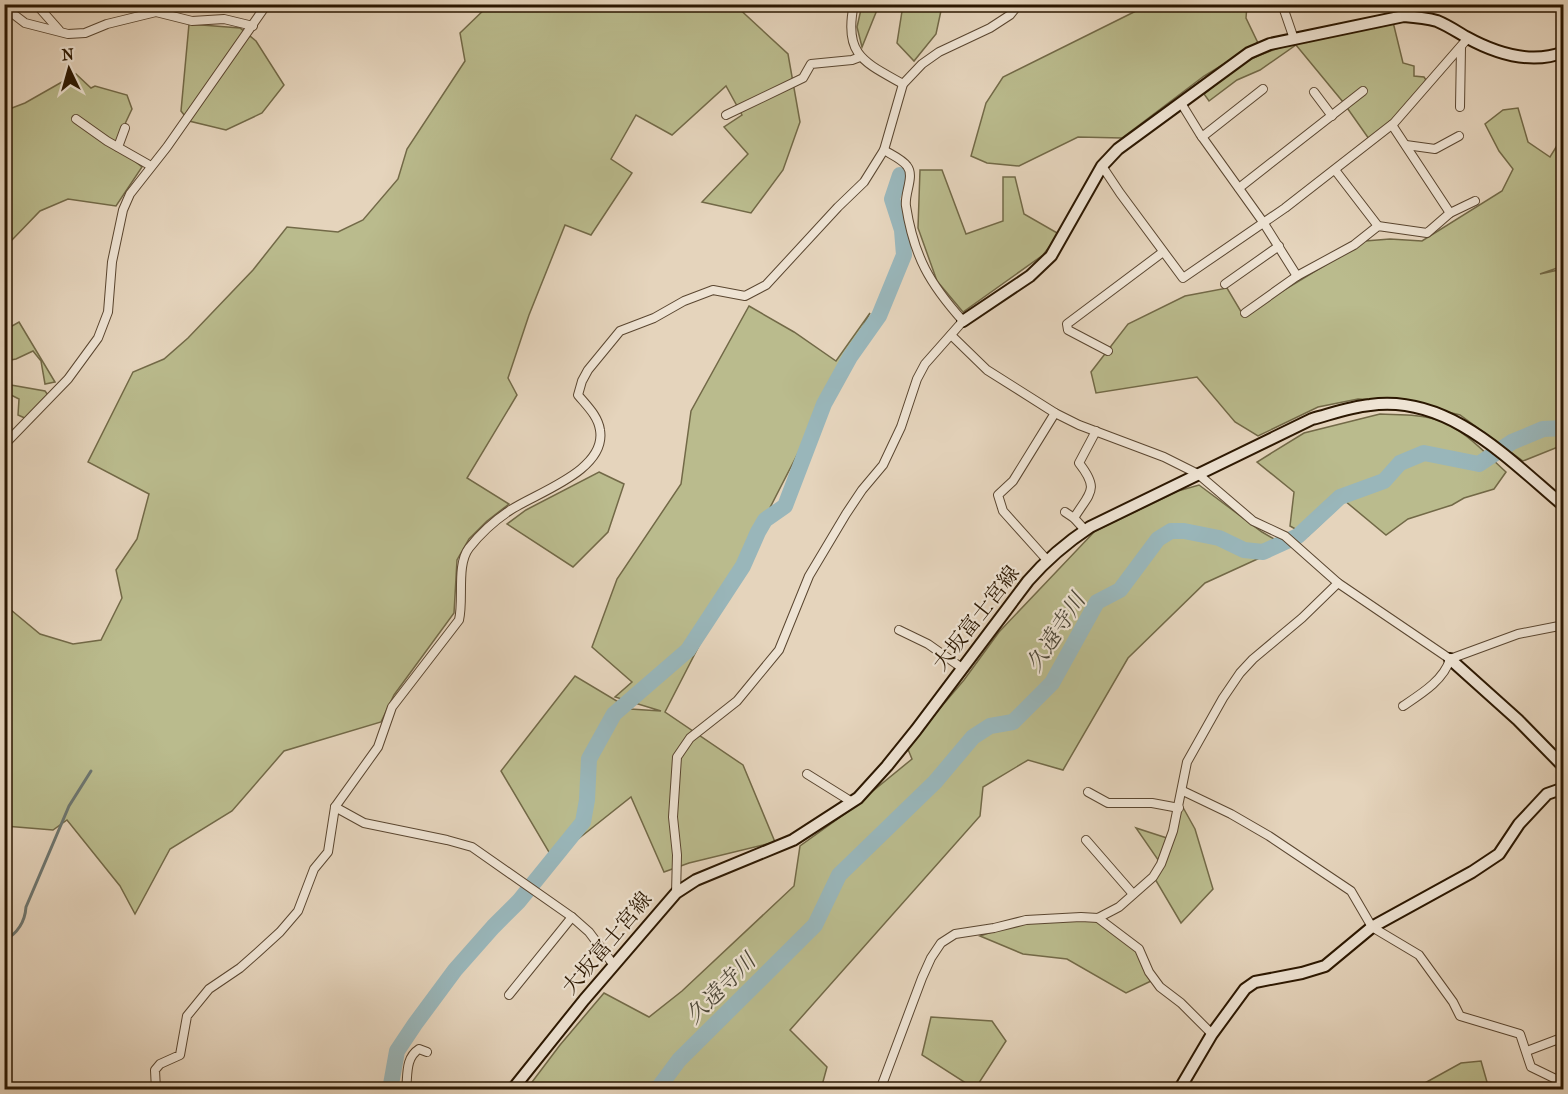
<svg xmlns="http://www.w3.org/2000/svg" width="1568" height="1094" viewBox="0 0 1568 1094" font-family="'IM FELL French Canon','Noto Serif JP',serif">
<rect width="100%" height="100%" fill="#e5d4bc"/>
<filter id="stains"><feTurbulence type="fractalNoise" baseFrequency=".00333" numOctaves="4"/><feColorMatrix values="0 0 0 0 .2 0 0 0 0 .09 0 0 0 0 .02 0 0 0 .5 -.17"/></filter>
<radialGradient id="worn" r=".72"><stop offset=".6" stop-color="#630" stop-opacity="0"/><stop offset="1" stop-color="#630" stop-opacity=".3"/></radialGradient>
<g fill="#babb8d" stroke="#726947" stroke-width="1.5">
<path d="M489,5H735L788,54L800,122L783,170L751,213L702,202L748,154L724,127L742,115L726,86L672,135L636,115L611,159L632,173L591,235L565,225L529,315L508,378L517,395L467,478L509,504L487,521L469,539L457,560L454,613L394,695L381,722L284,751L232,811L170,849L135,914L120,886L67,820L53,830L5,826V605L40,634L73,644L101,640L122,598L116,570L137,539L149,494L88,462L133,372L164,359L188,338L253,270L287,227L338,232L363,220L398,179L407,149L465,61L460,33Z"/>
<path d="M862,5H879L862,47L857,27Z"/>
<path d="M903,5L941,4L942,6L936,34L914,61L897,43Z"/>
<path d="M1145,5H1247L1246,18L1258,43L1204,76L1122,138L1078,137L1019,166L987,163L971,156L986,103L1003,77L1136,11Z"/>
<path d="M1393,22L1403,63L1414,66V76L1424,77L1426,80L1397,120L1369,139L1343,102L1296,45L1260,70L1237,80L1209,101L1204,94C1218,83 1233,68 1249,60C1289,40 1348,32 1393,22Z"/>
<path d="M189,24L240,28L256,41L284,85L262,113L226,130L189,121L181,111Z"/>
<path d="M76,74L91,88L95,86L127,95L132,109L115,145L142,167L116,206L68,199L40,211L12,240L5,239L4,111L25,103Z"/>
<path d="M1518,108L1528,142L1550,157L1563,136V266L1540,274L1563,269C1563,286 1557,302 1564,317L1563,445L1523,461L1460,415L1404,401L1358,399L1318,407L1258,436L1235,422L1197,377L1096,393L1091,372L1128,324L1185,296L1227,288L1243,315L1365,241L1390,239L1422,241L1502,191L1513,169L1499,151L1485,124L1503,110Z"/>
<path d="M920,170H942L966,234L1003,221V177H1015L1024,214L1059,234L1043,255L963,312L937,281L918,228Z"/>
<path d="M749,306L794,332L836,361L870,313L665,712L743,765L775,842L689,863L664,872L631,797L553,859L501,771L575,676L630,709L661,711L615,697L632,682L592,647L617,579L681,484L691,411Z"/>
<path d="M19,322L55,382L45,384L41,361L33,351L16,359L5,361V330Z"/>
<path d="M5,380L11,385L45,391L48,395L27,419L18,415L19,399L5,392Z"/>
<path d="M1380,414C1399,415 1420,414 1438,420C1464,429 1486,454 1506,472L1494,489L1464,498L1452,505L1408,519L1386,535L1345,501L1308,536L1290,526L1294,492L1257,462L1304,433Z"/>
<path d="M599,472L624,484L608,532L573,567L507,524L526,510Z"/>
<path d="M1199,485L1262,532L1286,546L1205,583L1128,658L1063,770L1028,760L983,787L980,816L790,1030L827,1067L821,1089L526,1090L560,1045L604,993L649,1017L682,991L794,886L800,846L846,813L912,759L907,747L964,680L999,632L1095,531L1178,491Z"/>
<path d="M1180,802L1195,829L1213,889L1181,923L1155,879L1161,864L1136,828L1170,839Z"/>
<path d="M1095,918L1139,949L1151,981L1126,993L1067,959L1023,954L980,936L1026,920Z"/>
<path d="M931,1017L992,1021L1006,1041L975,1089L922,1055Z"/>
<path d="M1481,1061L1489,1089H1414L1461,1063Z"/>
</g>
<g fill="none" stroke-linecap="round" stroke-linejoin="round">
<path stroke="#6d7670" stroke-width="3" d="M4,941C18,933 25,922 26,907L69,806L91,771"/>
<g stroke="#99b6ba" stroke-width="16">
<path d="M390,1090L397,1051L415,1024L455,970L493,927L519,901L583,822L587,800L589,759L614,714L688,650L743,566L758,532L765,520L785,506L824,404L850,357L879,316L904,255L902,230L892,199L900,175"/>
<path d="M650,1090L659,1087L679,1060L815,925L839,875L935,782L973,737L990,726L1013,722L1052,683L1097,602L1120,590L1158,539L1171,531H1184L1219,538L1244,550L1263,552L1298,536L1340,497L1384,481L1400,463L1424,453L1479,464L1512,442L1543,429L1564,428"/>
</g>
<defs>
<g id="street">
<path d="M36,4L59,30"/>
<path d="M854,4C843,55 864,62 903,84"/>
<path d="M1282,4L1294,39"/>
<path d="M4,7L25,23L68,34L85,33L107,24L156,12L192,21L224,19L253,26"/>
<path d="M1314,92L1332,116"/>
<path d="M1181,103L1200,134L1263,222L1297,276"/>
<path d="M1460,107L1461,47"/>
<path d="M726,115L803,78L811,64L852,60L860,57"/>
<path d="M76,119L107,141L151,166"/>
<path d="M1392,125L1450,213"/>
<path d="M1202,137L1263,89"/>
<path d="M1406,145L1435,149L1459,136"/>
<path d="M118,147L125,128"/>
<path d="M1102,166L1120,193L1183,278L1285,208L1394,123L1468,38"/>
<path d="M1335,170L1378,226"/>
<path d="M1239,188L1363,91"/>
<path d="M1225,284L1279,246"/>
<path d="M1245,313L1297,276L1354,245L1378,226L1427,233L1450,213L1475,201"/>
<path d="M951,335L987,370L1055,413L1079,425L1164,457L1198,474L1253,521L1285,536L1338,583L1450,659"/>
<path d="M1108,351L1068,330L1067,324L1163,252"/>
<path d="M4,445L68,379L98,338L108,312L112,262L123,210L130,194L167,147L267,4"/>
<path d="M1065,512L1074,518L1085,530"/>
<path d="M1074,518C1090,492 1100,490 1079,463L1096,431"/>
<path d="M1047,560L1003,511L998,495L1013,481L1055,413"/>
<path d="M899,630L928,644L962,668"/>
<path d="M1450,659L1518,634L1564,625"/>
<path d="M1403,706C1421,694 1444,680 1450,659"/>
<path d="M807,774L852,802"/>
<path d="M1183,791L1231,814L1269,836L1351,891L1372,927L1419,955L1453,1002L1460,1016L1520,1034L1531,1067L1564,1083"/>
<path d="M1088,792L1108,803H1152L1179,808"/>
<path d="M335,807L364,823L447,840L472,847L572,917L589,932L613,964"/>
<path d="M1086,840L1133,894"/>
<path d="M676,893L677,855L673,817L677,757L690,738L737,701L779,650L809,576L846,514L862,490L883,465L901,427L917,379L925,364L963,321C930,284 914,257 906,206C904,194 915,176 907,166C902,159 890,154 884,150"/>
<path d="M1098,918L1139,949L1149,972L1160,987L1181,1003L1212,1034"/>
<path d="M509,995L572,917"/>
<path d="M1527,1051L1564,1037"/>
<path d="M156,1090L155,1070L160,1064L180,1055L187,1016L209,989L240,968L257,953L280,932L298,911L314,869L328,852L335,807L378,747L392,707L459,620C464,599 456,565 469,548C480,534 494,521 509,511C535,493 607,471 600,430C598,416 587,406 578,395L582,381L588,370L620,331L654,318L684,301L713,290L745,296L766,285L838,207L864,182L884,150L903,84L922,64L939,52L990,28L1010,15L1019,4"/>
<path d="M406,1090C408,1075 405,1058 419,1049L427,1052"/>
<path d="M880,1090L922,978L931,958L941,943L955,934L994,928L1026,920L1081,917L1098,918L1119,907L1153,877L1161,864L1173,831L1187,762L1223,698L1240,673L1253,659L1302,618L1338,583"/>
</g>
<g id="secondary">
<path d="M963,321L1030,276L1051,256L1102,166L1118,149L1249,53L1270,44L1404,16C1416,17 1426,18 1437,21C1447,25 1456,31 1466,37C1495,53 1531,65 1564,52"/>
<path d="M1450,659L1518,720L1564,767"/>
<path d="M512,1090L584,1000L676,893L696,880L793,840L858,798L887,766L916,730L1028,581C1047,559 1066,543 1090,527L1312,419C1331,414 1350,407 1370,405C1449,394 1509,460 1564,506"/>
<path d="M1179,1090L1212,1034L1245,989L1255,982L1302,973L1325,966L1372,927L1472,872L1499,854L1519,824L1547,794L1564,788"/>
</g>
</defs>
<use href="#street" stroke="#5a4630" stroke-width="10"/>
<use href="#secondary" stroke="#2b1701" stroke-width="14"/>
<use href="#street" stroke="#eee3d3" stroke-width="8"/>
<use href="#secondary" stroke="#eee3d3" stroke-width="10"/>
</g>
<g text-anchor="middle" stroke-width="4.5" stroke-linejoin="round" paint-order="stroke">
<g font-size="21" fill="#2b1701" stroke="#eee3d3">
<text transform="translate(976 618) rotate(-52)" y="7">大坂富士宮線</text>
<text transform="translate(607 943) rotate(-50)" y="7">大坂富士宮線</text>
</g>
<g font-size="22" font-style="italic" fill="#4c4738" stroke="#eee3d3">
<text transform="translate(1055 632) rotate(-57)" y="8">久遠寺川</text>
<text transform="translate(720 988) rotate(-45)" y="8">久遠寺川</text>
</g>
</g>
<rect width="1568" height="1094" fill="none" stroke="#e5d4bc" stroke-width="24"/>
<rect x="6" y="6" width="1556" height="1082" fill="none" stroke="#2b1701" stroke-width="3"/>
<rect x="12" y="12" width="1544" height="1070" fill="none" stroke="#2b1701" stroke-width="1.5"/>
<g transform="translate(69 69) rotate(355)" stroke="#eee3d3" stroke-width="4.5" paint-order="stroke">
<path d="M0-4.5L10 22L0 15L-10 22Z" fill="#2b1701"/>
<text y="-9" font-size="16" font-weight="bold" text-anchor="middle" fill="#2b1701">N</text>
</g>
<rect width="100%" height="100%" filter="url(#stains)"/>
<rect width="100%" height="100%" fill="url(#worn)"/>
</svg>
